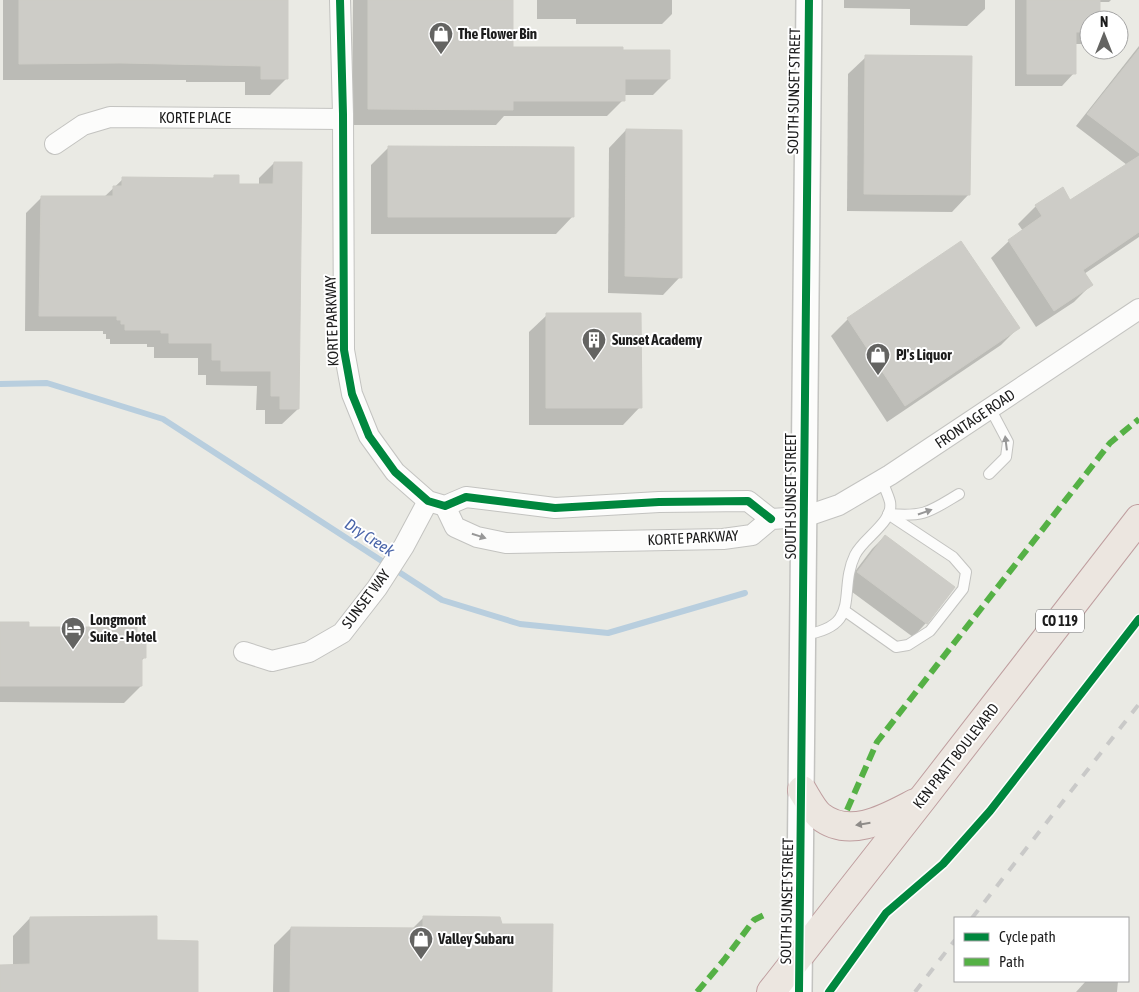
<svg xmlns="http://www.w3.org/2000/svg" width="1139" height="992" viewBox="0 0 1139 992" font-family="'Asap Condensed',sans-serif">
<rect width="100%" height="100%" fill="#eaeae4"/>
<g fill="#0003">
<path d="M3,0H287L286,79L270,95H245V82H186V80H3Z"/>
<path d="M353,0H512V48L622,51L669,79L653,95H623V100L607,116H504L496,125H352Z"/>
<path d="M537,0H672V14L662,24H576V19H537Z"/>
<path d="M844,0H985V9L967,26L910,25V9L844,8Z"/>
<path d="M1015,0H1111L1109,2H1099V20H1089V41L1086,44H1074V73L1062,86H1015Z"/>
<path d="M1139,46V237L1084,274L1092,284L1074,302L1036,327L991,258L1009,241L1023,231L1018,224L1036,206L1062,189L1070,202L1127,165L1076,126Z"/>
<path d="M866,57L969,194L952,212L847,211L848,74Z"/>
<path d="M626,130L680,277L663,295L608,293L609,148Z"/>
<path d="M388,148L573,216L556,234H371V165Z"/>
<path d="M274,163L298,409L282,424H265V410H256L257,386L206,385V375H198V358H154V347H147V344H110V339H106V334H103V331H25L26,213L41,198H103L123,179H212L215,176L238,185H259V178Z"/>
<path d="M547,315L640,407L623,425H529V332Z"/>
<path d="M848,319L1018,328L1001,345L887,422L831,336Z"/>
<path d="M885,536L954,588L926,623L913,637L844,586L872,549Z"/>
<path d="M0,624L136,643L145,657L141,661V686L124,703L0,702Z"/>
<path d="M424,917L501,925L551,992H273L274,945L291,928L412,929Z"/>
<path d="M30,918L156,941L196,992H0V966H13V936Z"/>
<path d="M1086,981H1118L1117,992H1076Z"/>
</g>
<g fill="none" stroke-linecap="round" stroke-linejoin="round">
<path stroke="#b8cede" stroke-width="6" d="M0,384L47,383L163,419L442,600L520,624L608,633L745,593"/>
</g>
<g fill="#cdccc7" stroke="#cdccc6">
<path d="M19,0H288V79H261V66L121,63L19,64Z"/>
<path d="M368,0H513V47H623V50H670V79H625V101H513V110L368,109Z"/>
<path d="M1027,0H1100V20H1089V32H1076V74H1027Z"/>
<path d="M1139,49V153L1087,114Z"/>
<path d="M865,55L972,56L970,195L864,194Z"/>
<path d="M626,129L682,130V278L625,276Z"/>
<path d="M388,146L574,147V217H388Z"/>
<path d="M1139,156V232L1083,270L1093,285L1054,311L1008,240L1042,216L1035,205L1063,187L1070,200Z"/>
<path d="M274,162H302L299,409H280V396H271V371H221V360H212V343H169V333H161V330H125V324H121V320H117V316H39L41,196H113V186H122V177L214,178V175H239V184H273Z"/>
<path d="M961,241L1020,328L905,406L847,318Z"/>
<path d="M546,313H641L642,408H546Z"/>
<path d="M885,535L955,587L927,624L857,572Z"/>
<path d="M0,622H29V627H137V641H146V658H142V686H0Z"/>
<path d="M157,916V940L198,941V992H0V965L30,964V917Z"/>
<path d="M423,916L500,917L502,924H553L552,992H290L291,927L423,928Z"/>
</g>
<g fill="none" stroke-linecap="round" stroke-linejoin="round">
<defs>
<g id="service">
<path d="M989,474L1006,457L1008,442L990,408"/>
<path d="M889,514C925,517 929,512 959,494"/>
<path d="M845,611L896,647L908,645L930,631L963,589L966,572L953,557L888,514"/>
<path d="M803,635C864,626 837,592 855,555C863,538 894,522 890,502C888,494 884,487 882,480"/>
</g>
<g id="minor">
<path d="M340,0L343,114L344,350L352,394L369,436L395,472L428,501L445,506L466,497L555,508L659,502L748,501L771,519"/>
<path d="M55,144L83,125L110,117L343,119"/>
<path d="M445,506L455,527L477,537L506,543L723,539L752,535L771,519L804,517L839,505L890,475L1139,309"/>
<path d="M244,652L272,661L309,652L342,633L377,588L404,546L428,501"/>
</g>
<path id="tertiary" d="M799,992L809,0"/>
<g id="trunk">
<path d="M802,790C807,798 813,810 820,816C850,840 888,817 915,803"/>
<path d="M771,992L923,798L1139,519"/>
</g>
</defs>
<use href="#service" stroke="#c3c3c0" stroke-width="12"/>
<use href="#minor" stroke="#c3c3c0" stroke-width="22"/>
<use href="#tertiary" stroke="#c3c3c0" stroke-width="28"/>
<use href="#trunk" stroke="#bf9e9f" stroke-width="30"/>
<use href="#service" stroke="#fcfcfb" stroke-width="10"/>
<use href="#minor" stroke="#fcfcfb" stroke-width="20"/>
<use href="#tertiary" stroke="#fcfcfb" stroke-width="25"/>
<use href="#trunk" stroke="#ece6e0" stroke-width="28"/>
<g stroke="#c9c9c8" stroke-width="4" stroke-dasharray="10 10" stroke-linecap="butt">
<path d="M972,918L1139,704"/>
<path d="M915,992L955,940"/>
</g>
<g stroke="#55b145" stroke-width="6" stroke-dasharray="12 6" stroke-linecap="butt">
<path d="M847,810L877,742L1110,443L1139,419"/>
<path d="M697,992L724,960L754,920L764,915"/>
</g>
<defs>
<g id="cycleway">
<path d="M340,0L343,114L344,350L352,394L369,436L395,472L428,501L445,506L466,497L555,508L659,502L748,501L771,519"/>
<path d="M799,992L809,0"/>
<path d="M829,992L886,913L943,864L990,811L1139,619"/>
</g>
</defs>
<use href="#cycleway" stroke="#fff" stroke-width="11"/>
<use href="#cycleway" stroke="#00873e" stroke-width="8"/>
</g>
<defs><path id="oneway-solid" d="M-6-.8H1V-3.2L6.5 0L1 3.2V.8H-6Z" transform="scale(1.25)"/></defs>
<g fill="#979797">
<use href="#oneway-solid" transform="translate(1006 443) rotate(-97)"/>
<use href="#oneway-solid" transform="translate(925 512) rotate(-19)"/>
<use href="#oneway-solid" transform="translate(479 536) rotate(18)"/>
</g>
<use fill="#8e8b88" href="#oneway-solid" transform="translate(863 824) rotate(171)"/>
<defs>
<symbol id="shop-pin" viewBox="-11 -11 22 30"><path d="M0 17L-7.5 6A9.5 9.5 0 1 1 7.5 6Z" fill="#646462" stroke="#fff"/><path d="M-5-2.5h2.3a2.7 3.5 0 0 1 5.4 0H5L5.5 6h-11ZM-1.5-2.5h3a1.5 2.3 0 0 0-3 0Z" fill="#fff"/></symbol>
<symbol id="building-pin" viewBox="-11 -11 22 30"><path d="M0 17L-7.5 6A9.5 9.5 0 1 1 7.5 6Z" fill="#646462" stroke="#fff"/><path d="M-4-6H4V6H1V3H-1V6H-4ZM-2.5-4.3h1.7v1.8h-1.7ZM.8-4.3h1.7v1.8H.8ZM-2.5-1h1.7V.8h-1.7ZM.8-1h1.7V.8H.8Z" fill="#fff"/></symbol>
<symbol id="hotel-pin" viewBox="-11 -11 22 30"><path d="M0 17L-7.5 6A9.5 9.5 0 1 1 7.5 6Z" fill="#646462" stroke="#fff"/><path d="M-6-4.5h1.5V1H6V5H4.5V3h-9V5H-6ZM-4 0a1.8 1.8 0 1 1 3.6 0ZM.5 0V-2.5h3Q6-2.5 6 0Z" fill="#fff"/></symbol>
</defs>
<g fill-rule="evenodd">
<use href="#shop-pin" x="427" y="20" width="28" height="38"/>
<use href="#building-pin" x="580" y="326" width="28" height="38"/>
<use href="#shop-pin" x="864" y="341" width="28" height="38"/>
<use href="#hotel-pin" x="59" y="615" width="28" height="38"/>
<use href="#shop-pin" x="407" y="925" width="28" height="38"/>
</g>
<g text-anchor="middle" stroke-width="4" stroke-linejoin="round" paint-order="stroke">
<rect fill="#fff" stroke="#606060" stroke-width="1" x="1036" y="609.5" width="48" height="23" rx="4"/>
<g font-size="14" font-weight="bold" fill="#1c1c1c">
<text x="1060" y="626">CO 119</text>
</g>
<g font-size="15" font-weight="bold" fill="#1c1c1c" stroke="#fff" text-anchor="start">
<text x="458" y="39">The Flower Bin</text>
<text x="612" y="345">Sunset Academy</text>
<text x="896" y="360">PJ's Liquor</text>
<text x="90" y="625">Longmont<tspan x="90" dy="17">Suite - Hotel</tspan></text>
<text x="438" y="944">Valley Subaru</text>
</g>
<g font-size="15" fill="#1c1c1c" stroke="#fff">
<text transform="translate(794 91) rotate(-89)" y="5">SOUTH SUNSET STREET</text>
<text x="195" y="123">KORTE PLACE</text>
<text transform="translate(332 321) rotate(-92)" y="5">KORTE PARKWAY</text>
<text transform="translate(975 419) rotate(-34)" y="5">FRONTAGE ROAD</text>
<text transform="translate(791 496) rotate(-90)" y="5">SOUTH SUNSET STREET</text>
<text transform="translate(693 538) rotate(-3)" y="5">KORTE PARKWAY</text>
<text transform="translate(366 599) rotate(-53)" y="5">SUNSET WAY</text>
<text transform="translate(956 756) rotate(-52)" y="5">KEN PRATT BOULEVARD</text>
<text transform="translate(787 901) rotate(-89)" y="5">SOUTH SUNSET STREET</text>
</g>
<g font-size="16" font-style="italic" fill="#4a65a9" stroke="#fff">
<text transform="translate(370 537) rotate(33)" y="6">Dry Creek</text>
</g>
</g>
<rect x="954" y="917" width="175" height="65" fill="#ffffff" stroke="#a4a4a4"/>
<rect x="964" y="933" width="25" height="8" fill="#00873e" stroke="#a4a4a4"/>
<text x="999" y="942" font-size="15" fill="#1c1c1c">Cycle path</text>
<rect x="964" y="958" width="25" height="8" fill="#55b145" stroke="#a4a4a4"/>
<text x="999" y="967" font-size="15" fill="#1c1c1c">Path</text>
<g transform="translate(1104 35)"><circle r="24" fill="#ffffff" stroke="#a4a4a4"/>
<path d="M0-4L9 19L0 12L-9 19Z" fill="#646462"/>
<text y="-8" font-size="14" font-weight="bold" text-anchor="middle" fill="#1c1c1c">N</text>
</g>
</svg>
